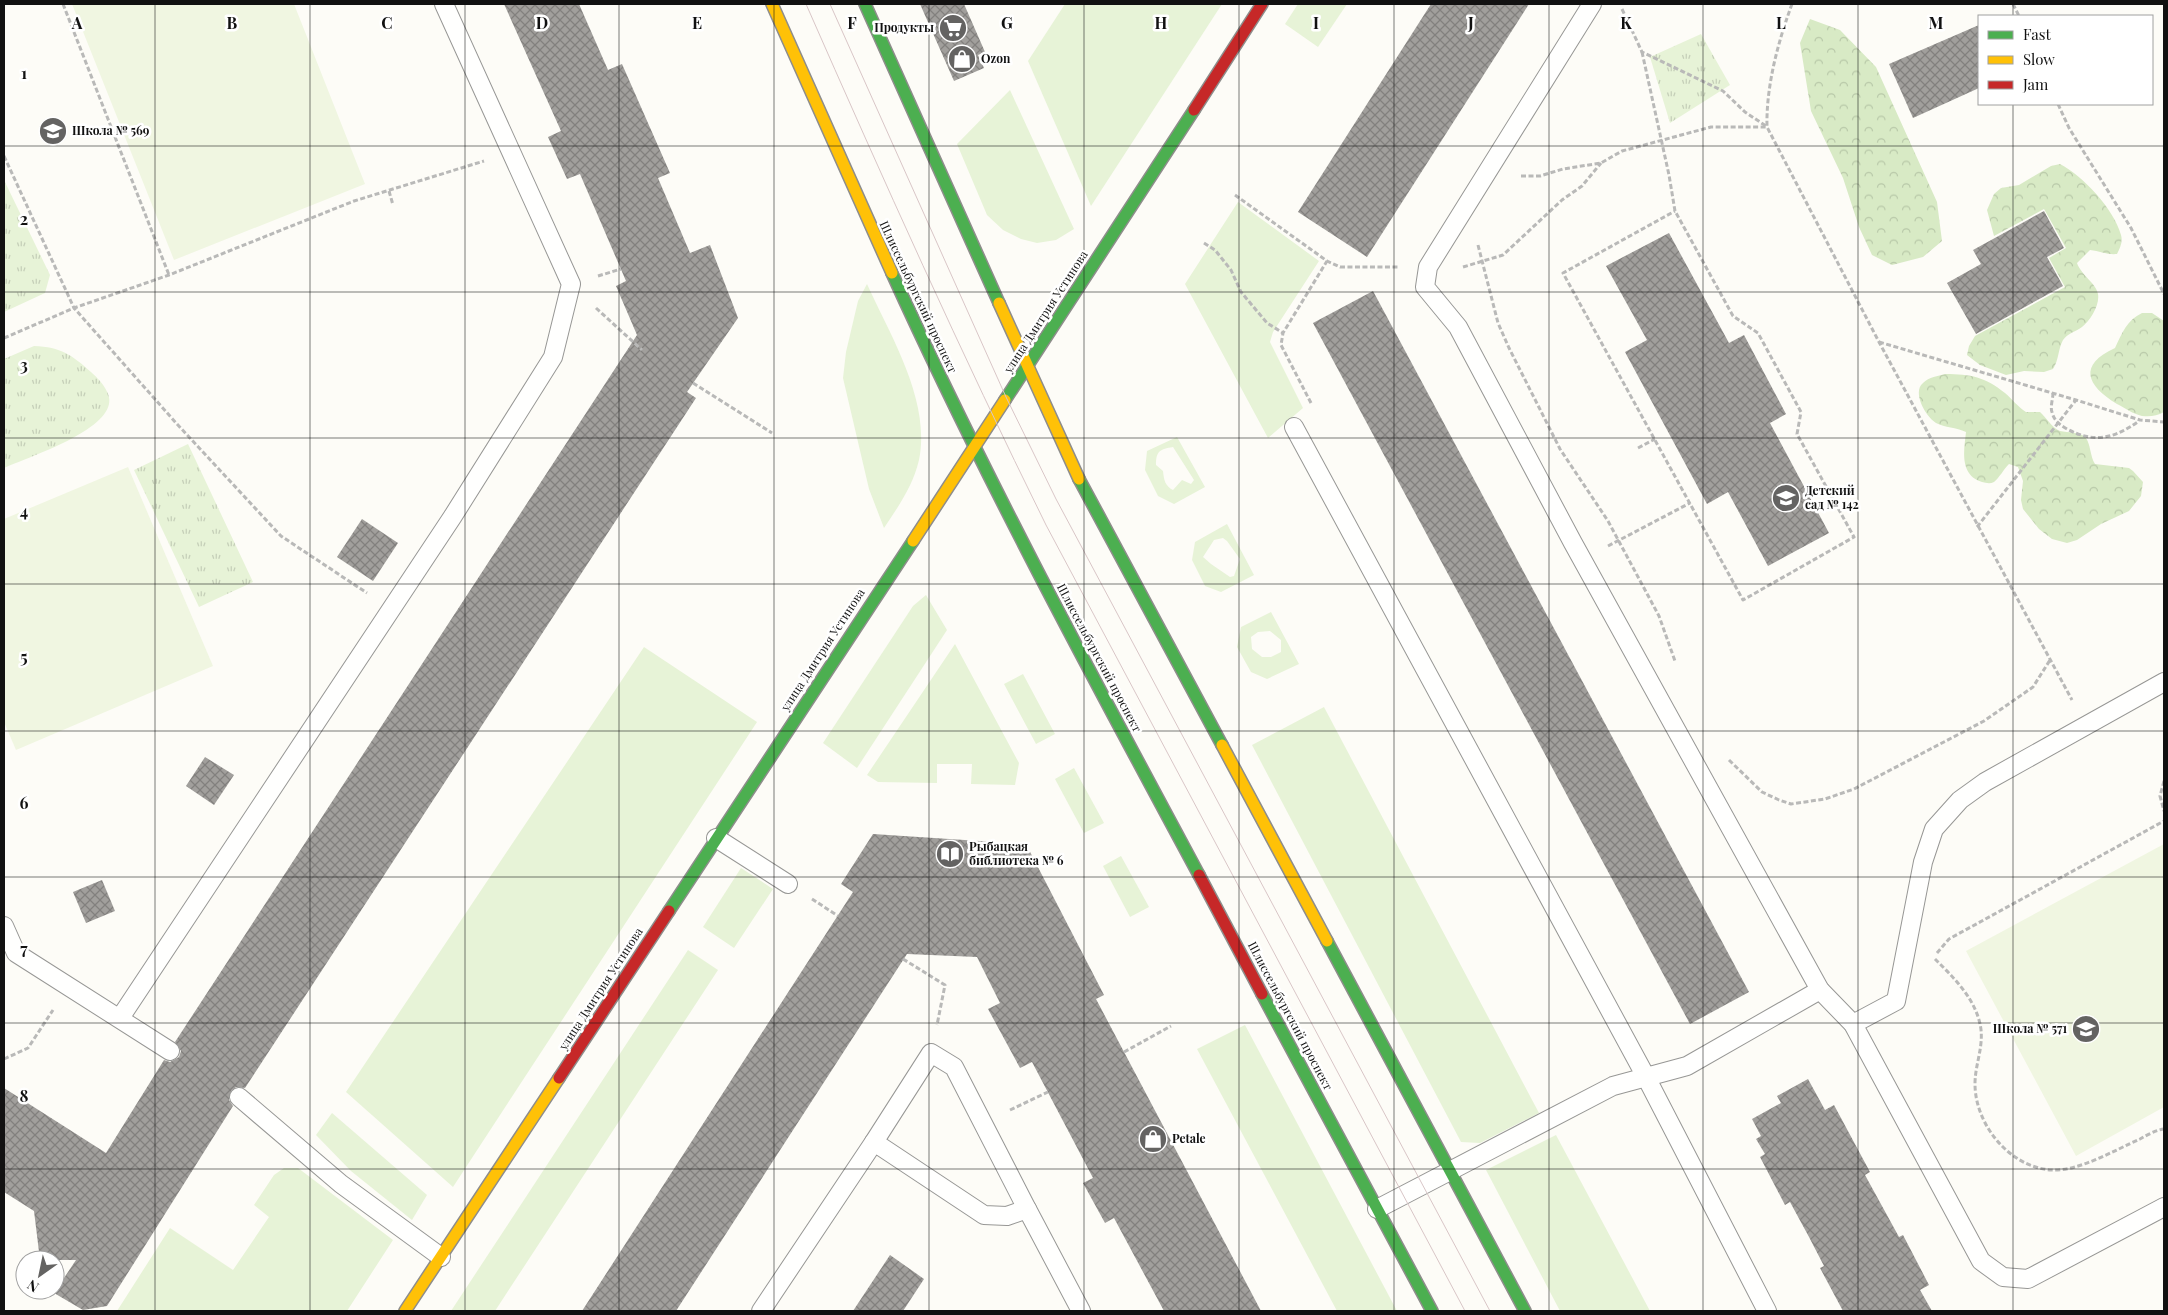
<svg xmlns="http://www.w3.org/2000/svg" width="2168" height="1315" viewBox="0 0 2168 1315" font-family="'Playfair Display',serif">
<defs>
<pattern id="forest-crowns" width="20" height="18" patternUnits="userSpaceOnUse" patternTransform="scale(1.25)"><rect width="20" height="18" fill="#d8eac5"/><path d="M2 6a3 3 0 1 1 6 0M12 15a3 3 0 1 1 6 0" fill="none" stroke="#b8c8a8"/></pattern>
<pattern id="park-tufts" width="24" height="20" patternUnits="userSpaceOnUse" patternTransform="scale(1.25)"><rect width="24" height="20" fill="#e7f3d7"/><path d="M3 7l-1-3M5 7V3M7 7l1-3M15 17l-1-3M17 17v-4M19 17l1-3" fill="none" stroke="#c5cfb8"/></pattern>
<pattern id="building-cross-hatch" width="8" height="8" patternUnits="userSpaceOnUse" patternTransform="scale(1.25)"><rect width="8" height="8" fill="#a19f9c"/><path d="M0 0l8 8M0 8l8-8" fill="none" stroke="#82807e"/></pattern>
</defs>
<rect width="100%" height="100%" fill="#fdfcf7"/>
<g fill="#e7f3d7" fill-rule="evenodd">
<path d="M1065,4H1222L1091,206L1028,61Z"/>
<path d="M1298,4H1347L1318,47L1285,24Z"/>
<path d="M1010,90L1074,229L1056,240L1037,243L1021,239L1003,230L987,215L957,144Z"/>
<path d="M1238,202L1319,261L1273,332L1270,342L1303,408L1268,438L1185,284Z"/>
<path d="M867,284C891,337 931,401 919,460C913,486 898,507 884,528L869,489L843,378L846,352L858,301Z"/>
<path d="M1177,437L1205,487L1174,504L1158,496L1145,470L1147,451ZM1173,447L1194,480L1191,484L1182,480L1173,490C1165,486 1164,480 1163,471L1156,465C1156,451 1160,449 1173,447Z"/>
<path d="M1227,524L1254,575L1221,592L1205,586L1192,560L1195,542ZM1223,538L1227,541L1240,559L1234,576L1230,577L1211,564L1203,557L1214,540Z"/>
<path d="M926,595L947,630L857,768L823,743L913,606Z"/>
<path d="M1271,612L1299,664L1267,679L1251,672L1237,647L1241,627ZM1258,632L1270,631L1281,640V652L1271,657H1262L1252,649L1251,637Z"/>
<path d="M955,644L1019,763L1015,785L971,784L972,764H937V783L878,782L867,775Z"/>
<path d="M644,647L757,722L453,1187L346,1092Z"/>
<path d="M1023,674L1055,734L1036,744L1004,684Z"/>
<path d="M1324,707L1539,1113L1480,1143L1461,1142L1252,745Z"/>
<path d="M1074,768L1104,823L1084,833L1055,779Z"/>
<path d="M1121,856L1149,907L1130,917L1103,866Z"/>
<path d="M741,868L773,889L734,948L703,927Z"/>
<path d="M688,950L718,970L495,1311H451Z"/>
<path d="M1245,1025L1397,1311H1337L1197,1049Z"/>
<path d="M332,1113L427,1195L412,1220L351,1171L316,1135Z"/>
<path d="M1556,1135L1650,1311H1560L1486,1170Z"/>
<path d="M284,1168H298L393,1240L347,1311H117L170,1228L233,1270L269,1217L254,1205L274,1175Z"/>
</g>
<g fill="url(#forest-crowns)">
<path d="M1810,19L1840,30L1876,67L1937,202L1942,241L1923,257L1892,265L1872,255L1859,227L1843,178L1811,111L1800,43Z"/>
<path d="M2060,164C2083,176 2114,209 2121,235C2123,242 2120,248 2117,254C2107,255 2100,251 2090,250L2077,263C2081,275 2096,283 2098,294C2100,305 2090,321 2082,327C2075,332 2068,333 2063,340C2058,349 2059,360 2053,369L2044,372L2024,371L2006,375L1980,365L1967,355L1969,346L1975,336L2065,287L2049,258L2066,248L2044,209L1994,236L1987,210L1994,194L2001,188L2019,185L2051,166Z"/>
<path d="M2142,313H2152L2164,321V412C2157,416 2150,417 2142,416C2133,414 2125,408 2117,404C2086,385 2078,365 2115,348C2122,333 2127,320 2142,313Z"/>
<path d="M1945,374C1971,374 1985,377 2005,393C2012,399 2018,407 2026,412H2040C2046,417 2052,428 2060,431C2068,433 2080,431 2086,438C2091,446 2090,456 2095,464L2129,468L2133,471L2143,482L2141,496L2129,511L2101,524L2077,540L2067,543L2052,539L2039,529L2023,509L2021,500L2023,481L2018,467L2009,464C2004,469 1999,478 1994,482C1990,484 1986,483 1982,482C1959,475 1964,450 1966,432C1956,427 1945,428 1936,423C1925,416 1912,392 1923,383C1929,377 1938,376 1945,374Z"/>
</g>
<g fill="url(#park-tufts)">
<path d="M1701,34L1730,85L1670,123L1650,57Z"/>
<path d="M4,180L50,275L45,293L4,312Z"/>
<path d="M34,346C61,347 72,355 91,372C99,379 112,393 109,404C103,433 29,457 4,468V359Z"/>
<path d="M188,444L253,582L199,607L134,470Z"/>
</g>
<g fill="#f0f6e1">
<path d="M72,4H294L365,184L174,260Z"/>
<path d="M128,467L213,666L16,750L4,722V519Z"/>
<path d="M2164,844V1107L2076,1156L1966,951Z"/>
</g>
<g fill="url(#building-cross-hatch)">
<path d="M504,4H579L608,70L622,64L670,173L658,178L690,253L710,245L738,318L687,392L696,398L245,1088L236,1087L231,1091L229,1100L233,1106L107,1306L83,1310L54,1293L76,1260H40L34,1211L4,1192V1088L106,1153L164,1060L170,1062L179,1057L181,1051L175,1042L637,335L616,286L626,281L580,174L567,179L548,137L561,131Z"/>
<path d="M920,4H964L985,52L978,55L984,68L954,81Z"/>
<path d="M1431,4H1529L1367,257L1298,212Z"/>
<path d="M1979,25V88L1913,118L1889,64Z"/>
<path d="M2044,211L2064,248L2047,257L2063,286L1976,334L1947,283L1981,264L1973,250Z"/>
<path d="M1669,233L1729,343L1744,335L1786,414L1770,423L1829,533L1768,566L1728,492L1707,504L1625,352L1647,340L1606,266Z"/>
<path d="M1373,291L1749,992L1690,1024L1313,323Z"/>
<path d="M362,519L398,543L373,581L337,557Z"/>
<path d="M205,757L234,775L214,805L186,786Z"/>
<path d="M873,834L1026,844L1104,995L1096,999L1261,1311H1164L1114,1218L1105,1223L1083,1183L1093,1178L1032,1062L1020,1068L988,1009L1000,1003L977,957L907,954L676,1311H582L853,892L841,884Z"/>
<path d="M102,880L115,911L86,923L73,892Z"/>
<path d="M1808,1079L1825,1110L1834,1105L1870,1172L1865,1175L1899,1237L1903,1235L1929,1285L1920,1290L1932,1311H1843L1820,1268L1824,1266L1809,1237L1790,1202L1785,1205L1760,1157L1765,1154L1756,1139L1761,1136L1752,1119L1781,1103L1777,1096Z"/>
<path d="M890,1255L924,1279L903,1311H853Z"/>
</g>
<g fill="none" stroke-linecap="round" stroke-linejoin="round">
<defs>
<g id="lane">
<path d="M1592,4L1428,267L1425,287L1458,327L1573,543L1820,990L1853,1024L1981,1261L2003,1277L2028,1279L2164,1207"/>
<path d="M1294,427L1646,1077L1767,1311"/>
<path d="M716,838L788,884"/>
<path d="M4,926L16,953L170,1051"/>
<path d="M120,1018L453,516L553,357L571,284L444,4"/>
<path d="M1853,1024L1896,1001L1923,862L1934,829L1960,800L1985,782L2164,682"/>
<path d="M239,1097L341,1184L441,1257"/>
<path d="M874,1142L931,1053L954,1067L1027,1209"/>
<path d="M1377,1209L1613,1086L1687,1066L1820,990"/>
<path d="M761,1311L874,1142L984,1215L1007,1216L1027,1209L1081,1311"/>
</g>
<g id="fast">
<path d="M865,4L999,303"/>
<path d="M892,273C985,478 1092,676 1199,875"/>
<path d="M1005,400L1194,110"/>
<path d="M1079,479L1222,745"/>
<path d="M669,911L913,541"/>
<path d="M1327,941L1525,1311"/>
<path d="M1262,994L1432,1311"/>
</g>
<g id="slow">
<path d="M772,4L892,273"/>
<path d="M999,303L1079,479"/>
<path d="M913,541L1005,400"/>
<path d="M1222,745L1327,941"/>
<path d="M405,1311L559,1078"/>
</g>
<g id="jam">
<path d="M1194,110L1262,4"/>
<path d="M1199,875L1262,994"/>
<path d="M559,1078L669,911"/>
</g>
</defs>
<use href="#lane" stroke="#979795" stroke-width="20"/>
<use href="#fast" stroke="#8e8d8b" stroke-width="14"/>
<use href="#slow" stroke="#8e8d8b" stroke-width="14"/>
<use href="#jam" stroke="#8e8d8b" stroke-width="14"/>
<g stroke="#b9b9b8" stroke-width="3" stroke-dasharray="5 2.5" stroke-linecap="butt">
<path d="M63,4L169,275"/>
<path d="M1792,4C1778,42 1766,86 1767,127L1879,342L2072,700"/>
<path d="M2013,4L2019,16"/>
<path d="M1622,9L1642,52L1723,91L1745,112L1766,126"/>
<path d="M1642,52L1669,175L1675,211L1733,316L1758,333L1801,412L1797,434L1854,537L1743,600L1563,273L1675,211"/>
<path d="M2058,104L2069,128L2131,228L2164,294"/>
<path d="M4,156L74,308L177,424L281,536L367,593"/>
<path d="M1521,176H1540L1563,169L1601,163L1622,151L1711,127H1767"/>
<path d="M389,191L393,205"/>
<path d="M1235,195L1327,261L1340,267H1399"/>
<path d="M1204,243L1215,250L1231,270L1241,292L1267,323L1283,333"/>
<path d="M1478,245L1498,323L1509,348L1560,449L1608,521L1659,616L1675,661"/>
<path d="M1463,267L1503,255L1562,200L1582,186L1601,163"/>
<path d="M598,276L621,269"/>
<path d="M596,308L642,350"/>
<path d="M4,338L74,308L169,275L354,201L484,161"/>
<path d="M1879,342L2076,400L2140,420L2164,422"/>
<path d="M693,383L772,433"/>
<path d="M2053,393C2053,399 2050,407 2052,412C2054,421 2060,425 2067,429C2095,444 2115,438 2139,421"/>
<path d="M1311,403L1281,345L1283,333L1327,261"/>
<path d="M1638,448L1655,439"/>
<path d="M1977,527L2076,400"/>
<path d="M1608,546L1690,503"/>
<path d="M1729,760L1762,792L1779,800L1791,804L1825,799L1854,789L1984,721L2033,687L2050,660"/>
<path d="M2164,781L2160,796L2164,811"/>
<path d="M812,899L838,916"/>
<path d="M1937,953L1949,939L2164,821"/>
<path d="M903,959L945,985L937,1025"/>
<path d="M1935,959C1952,976 1972,995 1979,1020C1986,1043 1975,1062 1975,1084C1975,1124 2009,1167 2051,1170C2078,1172 2115,1150 2140,1139C2147,1135 2156,1130 2164,1129"/>
<path d="M1124,1052L1171,1026"/>
<path d="M4,1059L28,1048L53,1010"/>
<path d="M1010,1110L1048,1092"/>
</g>
<use href="#lane" stroke="#fffffe" stroke-width="18"/>
<use href="#fast" stroke="#4caf50" stroke-width="11"/>
<use href="#slow" stroke="#ffc107" stroke-width="11"/>
<use href="#jam" stroke="#c62828" stroke-width="11"/>
<g stroke="#d9c6c7" stroke-width="1">
<path d="M806,4C883,179 961,353 1046,525L1465,1311"/>
<path d="M830,4L1006,397L1056,499L1490,1311"/>
</g>
</g>
<path fill="none" stroke="#111" stroke-width="1" stroke-opacity="0.55" d="M155,4V1311M310,4V1311M465,4V1311M619,4V1311M774,4V1311M929,4V1311M1084,4V1311M1239,4V1311M1394,4V1311M1549,4V1311M1703,4V1311M1858,4V1311M2013,4V16M2013,104V1311M4,146H2164M4,292H2164M4,438H2164M4,584H2164M4,731H2164M4,877H2164M4,1023H2164M4,1169H2164"/>
<defs>
<symbol id="supermarket-disc" viewBox="-11 -11 22 22"><circle r="9.5" fill="#646362" stroke="#fff"/><path d="M-6-5.5h2.5l.6 2H6L4.5 2H-2.5L-4.4-4H-6ZM-1.5 3.2a1.3 1.3 0 1 0 .1 0ZM3 3.2a1.3 1.3 0 1 0 .1 0Z" fill="#fff"/></symbol>
<symbol id="shop-disc" viewBox="-11 -11 22 22"><circle r="9.5" fill="#646362" stroke="#fff"/><path d="M-5-2.5h2.3a2.7 3.5 0 0 1 5.4 0H5L5.5 6h-11ZM-1.5-2.5h3a1.5 2.3 0 0 0-3 0Z" fill="#fff"/></symbol>
<symbol id="school-disc" viewBox="-11 -11 22 22"><circle r="9.5" fill="#646362" stroke="#fff"/><path d="M0-5L7-2L0 1L-7-2ZM-4 1L0 2.5L4 1V4Q0 6-4 4Z" fill="#fff"/></symbol>
<symbol id="library-disc" viewBox="-11 -11 22 22"><circle r="9.5" fill="#646362" stroke="#fff"/><path d="M-6-4Q-3-5.5-.7-3.5V5Q-3 3-6 4ZM6-4Q3-5.5 .7-3.5V5Q3 3 6 4Z" fill="#fff"/></symbol>
</defs>
<g fill-rule="evenodd">
<use href="#supermarket-disc" x="937" y="12" width="32" height="32"/>
<use href="#shop-disc" x="946" y="43" width="32" height="32"/>
<use href="#school-disc" x="37" y="115" width="32" height="32"/>
<use href="#school-disc" x="1770" y="482" width="32" height="32"/>
<use href="#library-disc" x="934" y="838" width="32" height="32"/>
<use href="#school-disc" x="2070" y="1013" width="32" height="32"/>
<use href="#shop-disc" x="1137" y="1123" width="32" height="32"/>
</g>
<g text-anchor="middle" stroke-width="5" stroke-linejoin="round" paint-order="stroke">
<g font-size="12" font-weight="bold" fill="#111" stroke="#fff" text-anchor="start">
<text x="934" y="32" text-anchor="end">Продукты</text>
<text x="981" y="63">Ozon</text>
<text x="72" y="135">Школа № 569</text>
<text x="1805" y="495">Детский<tspan x="1805" dy="14">сад № 142</tspan></text>
<text x="969" y="851">Рыбацкая<tspan x="969" dy="14">библиотека № 6</tspan></text>
<text x="2067" y="1033" text-anchor="end">Школа № 571</text>
<text x="1172" y="1143">Petale</text>
</g>
<g font-size="12" fill="#111" stroke="#fff">
<text transform="translate(918 297) rotate(65)" y="4">Шлиссельбургский проспект</text>
<text transform="translate(1046 312) rotate(-57)" y="4">улица Дмитрия Устинова</text>
<text transform="translate(823 650) rotate(-57)" y="4">улица Дмитрия Устинова</text>
<text transform="translate(1099 658) rotate(62)" y="4">Шлиссельбургский проспект</text>
<text transform="translate(601 989) rotate(-57)" y="4">улица Дмитрия Устинова</text>
<text transform="translate(1290 1016) rotate(62)" y="4">Шлиссельбургский проспект</text>
</g>
</g>
<g font-size="16" text-anchor="middle" font-weight="bold" fill="#111" stroke="#fff" stroke-width="5" stroke-linejoin="round" paint-order="stroke">
<text x="77" y="29">A</text>
<text x="232" y="29">B</text>
<text x="387" y="29">C</text>
<text x="542" y="29">D</text>
<text x="697" y="29">E</text>
<text x="852" y="29">F</text>
<text x="1007" y="29">G</text>
<text x="1161" y="29">H</text>
<text x="1316" y="29">I</text>
<text x="1471" y="29">J</text>
<text x="1626" y="29">K</text>
<text x="1781" y="29">L</text>
<text x="1936" y="29">M</text>
<text x="24" y="79">1</text>
<text x="24" y="225">2</text>
<text x="24" y="371">3</text>
<text x="24" y="517">4</text>
<text x="24" y="663">5</text>
<text x="24" y="809">6</text>
<text x="24" y="955">7</text>
<text x="24" y="1102">8</text>
</g>
<rect width="2168" height="1315" fill="none" stroke="#111111" stroke-width="10"/>
<rect x="1978" y="15" width="175" height="90" fill="#ffffff" stroke="#a0a0a0"/>
<rect x="1988" y="31" width="25" height="8" fill="#4caf50" stroke="#a0a0a0"/>
<text x="2023" y="40" font-size="15" fill="#111111">Fast</text>
<rect x="1988" y="56" width="25" height="8" fill="#ffc107" stroke="#a0a0a0"/>
<text x="2023" y="65" font-size="15" fill="#111111">Slow</text>
<rect x="1988" y="81" width="25" height="8" fill="#c62828" stroke="#a0a0a0"/>
<text x="2023" y="90" font-size="15" fill="#111111">Jam</text>
<g transform="translate(40 1275) rotate(213)"><circle r="24" fill="#ffffff" stroke="#a0a0a0"/>
<path d="M0-4L9 19L0 12L-9 19Z" fill="#646362"/>
<text y="-8" font-size="14" font-weight="bold" text-anchor="middle" fill="#111111">N</text>
</g>
</svg>
